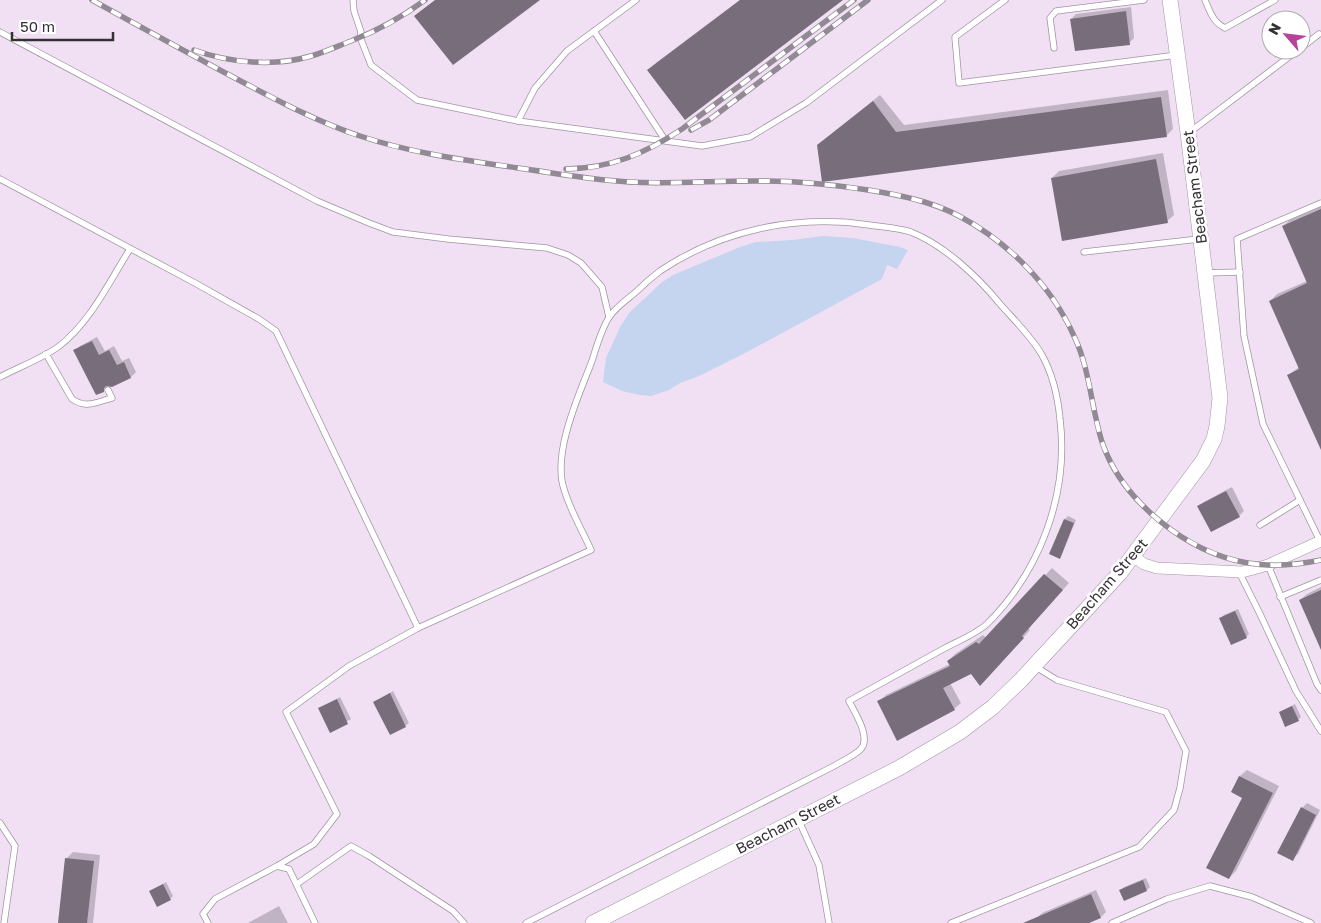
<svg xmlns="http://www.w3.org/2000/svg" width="1321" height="923" viewBox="0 0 1321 923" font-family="'Golos Text',sans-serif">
<rect width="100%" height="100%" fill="#fcf0ff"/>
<path fill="#f1e0f4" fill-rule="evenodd" d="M0,0H1321V923H0ZM1271,20H1301V50H1271Z"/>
<path fill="#c5d4ef" d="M823,236L853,238L900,247L908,250L897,269L887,265L882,279L747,352L699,376L680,383L669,390L651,396L640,395L622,391L603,382L606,358L621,325L630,312L661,283L673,275L740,247L756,242L792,240Z"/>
<g fill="#0003">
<path d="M740,0H841L649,70L656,63Z"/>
<path d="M1131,7L1134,38L1129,43L1071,19L1076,14Z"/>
<path d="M1168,90L1173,129L1166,136L818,145L880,95L904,125Z"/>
<path d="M1163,153L1174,215L1167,221L1052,178L1059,171Z"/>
<path d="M1321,206V447L1289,375L1300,366L1270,301L1277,294L1307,281L1283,226L1290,220Z"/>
<path d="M97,337L105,351L114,346L122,361L129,358L136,372L131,377L112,386L108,385L103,391L75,351L80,346Z"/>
<path d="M1232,487L1244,511L1239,516L1199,507L1204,502Z"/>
<path d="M1068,516L1076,520L1062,554L1059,557L1065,519Z"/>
<path d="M1052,568L1069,583L1028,628L1030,630L987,678L972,672L950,683L961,703L954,709L879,702L886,695L950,664L948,661L955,654L983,635L987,638Z"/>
<path d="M1321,587V647L1300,600L1307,594Z"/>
<path d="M1238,609L1249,634L1246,637L1221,618L1224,615Z"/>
<path d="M393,691L409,723L405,726L375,702Z"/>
<path d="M340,697L351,719L330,731L319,709Z"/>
<path d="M1295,704L1301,717L1298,720L1280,712Z"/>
<path d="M1247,770L1279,786L1236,871L1229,878L1244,797L1240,776Z"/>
<path d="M1307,803L1320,810L1298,854L1292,859L1302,808Z"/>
<path d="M73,852L100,855L93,923H59L66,859Z"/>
<path d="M1146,878L1150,887L1147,890L1125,900L1121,890L1124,887Z"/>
<path d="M166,882L173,896L170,899L151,891Z"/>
<path d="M1096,890L1106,912L1101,917L1086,923H1039L1037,918L1042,913Z"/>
<path d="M279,906L288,923H248Z"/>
</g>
<g fill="#786d7a">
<path d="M435,0H540L453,65L414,16Z"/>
<path d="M740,0H843L685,120L647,70Z"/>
<path d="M1126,11L1130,45L1075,51L1070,19Z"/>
<path d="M1161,97L1167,137L822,182L817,145L873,101L896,132Z"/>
<path d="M1156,159L1168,223L1062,241L1051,178Z"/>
<path d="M1321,209V450L1287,375L1299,369L1269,301L1307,283L1282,226Z"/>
<path d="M92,341L99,355L109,350L117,365L124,362L131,378L112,387L106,386L104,388V392L96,395L73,350Z"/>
<path d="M1226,491L1240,517L1211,532L1197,506Z"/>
<path d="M1064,519L1074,523L1060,559L1049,554Z"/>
<path d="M1044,574L1063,590L1022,636L1024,638L980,686L971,674L943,688L955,710L897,741L877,701L950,666L947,661L976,642L979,644Z"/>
<path d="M1321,590V650L1299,600Z"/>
<path d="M1235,611L1247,638L1231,645L1219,618Z"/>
<path d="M390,693L406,727L390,735L373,702Z"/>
<path d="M337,699L348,724L330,733L318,708Z"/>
<path d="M1292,706L1299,721L1285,727L1279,712Z"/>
<path d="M1239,776L1273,793L1229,879L1206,868L1242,798L1231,792Z"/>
<path d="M1301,807L1316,815L1293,861L1277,853Z"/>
<path d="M65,858L94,861L87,923H58Z"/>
<path d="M1143,880L1147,891L1124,901L1119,890Z"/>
<path d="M163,884L171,900L157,907L149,891Z"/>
<path d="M1091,894L1101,918L1089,923H1023Z"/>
</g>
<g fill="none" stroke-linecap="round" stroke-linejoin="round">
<defs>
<g id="service">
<path d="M353,0L354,11L361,32L360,37L371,65L417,100L518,121L702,146L750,137L806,103L942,0"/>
<path d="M1005,0L955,37L959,83L1177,55"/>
<path d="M1205,0C1210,12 1213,22 1225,28L1275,0"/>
<path d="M594,31L665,140"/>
<path d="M0,32L317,201L369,223L393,232L448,239L547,248L568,255L581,263L602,287L609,317"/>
<path d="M1054,48L1050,18L1056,11L1144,0"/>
<path d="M1301,48L1319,34"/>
<path d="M518,121L535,88L567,51L636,0"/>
<path d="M1190,132L1298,50"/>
<path d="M0,179L195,283L259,319L276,331L418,628"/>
<path d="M1084,252L1199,239"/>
<path d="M1205,273L1240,272"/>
<path d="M46,354L72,399C86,409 97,402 112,398L108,390"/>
<path d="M0,377C19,367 41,359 58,347C90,323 109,282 130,249"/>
<path d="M1260,525L1300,500"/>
<path d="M1320,541L1263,424L1244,336L1237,239L1321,203"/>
<path d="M1268,565L1317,684L1321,690"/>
<path d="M1239,572L1260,614L1296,691L1321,731"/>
<path d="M1280,597L1321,580"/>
<path d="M799,821L819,865L829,923"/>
<path d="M0,823L15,846L4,923"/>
<path d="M277,866L314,844L337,814L286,712L349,666L418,628L591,550C582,530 570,510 564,489C552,453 579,395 592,361C596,348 602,327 610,316C617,306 628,299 637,291C644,284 652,277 660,271C721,230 797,214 869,225C882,227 898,228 911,232C944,245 978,277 1000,304C1014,320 1032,337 1042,355C1053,375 1058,398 1060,419C1069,495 1040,571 987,624C976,634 958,641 945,648C913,666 881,683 849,701C855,713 871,737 861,749C854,756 842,761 834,766L526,923"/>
<path d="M297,884L351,846L369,856L453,911L464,923"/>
<path d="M208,923L203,914L215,899L277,866L289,869L315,923"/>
<path d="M951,923L1139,847L1174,810L1180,788L1186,751L1166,712L1057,680L1036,667"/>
<path d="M1112,923L1167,899L1210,886L1252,897L1311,923"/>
</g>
<path id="minor" d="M1133,556L1144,564L1157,568L1242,572L1268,565L1321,541"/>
<path id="secondary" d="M593,923L899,768L960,732L993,707L1021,680L1120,573L1203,461L1214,439L1217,426L1220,398L1188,133L1170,0"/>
</defs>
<use href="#service" stroke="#9f94a1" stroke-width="7"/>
<use href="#minor" stroke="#9f94a1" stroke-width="12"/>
<use href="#secondary" stroke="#9f94a1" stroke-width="16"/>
<use href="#service" stroke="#fff" stroke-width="5.5"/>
<use href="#minor" stroke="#fff" stroke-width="11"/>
<use href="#secondary" stroke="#fff" stroke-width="15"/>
<defs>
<g id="rail">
<path d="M92,0C139,26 186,52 233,77C273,98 317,122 360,136C411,153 464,160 518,168C547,172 576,177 605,180C659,186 712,180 766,181C800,181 834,185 868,190C899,195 931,201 959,216C1008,242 1051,285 1074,336C1090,369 1091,407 1102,442C1122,501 1187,553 1248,563C1272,567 1298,565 1321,560"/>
<path d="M194,50C230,63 274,67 311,56C325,52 338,46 351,41C379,30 401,18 425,0"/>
<path d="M691,130L709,120L868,0"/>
<path d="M566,169C612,168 644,154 682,129L854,0"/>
</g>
</defs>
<use href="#rail" stroke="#918993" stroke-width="5.5"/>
<use href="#rail" stroke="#fff" stroke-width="4" stroke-dasharray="11" stroke-linecap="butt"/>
</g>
<g text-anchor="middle" stroke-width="5" stroke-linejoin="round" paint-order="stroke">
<g font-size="15" fill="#353036" stroke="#fff">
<text transform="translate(1195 187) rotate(-97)" y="5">Beacham Street</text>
<text transform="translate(1107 584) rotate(-49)" y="5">Beacham Street</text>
<text transform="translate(788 824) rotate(-27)" y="5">Beacham Street</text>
</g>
</g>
<g transform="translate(1286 35) rotate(298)"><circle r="24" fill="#ffffff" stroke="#aeacaf"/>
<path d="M0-4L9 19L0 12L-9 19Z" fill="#b6429a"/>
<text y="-8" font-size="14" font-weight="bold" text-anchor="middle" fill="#353036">N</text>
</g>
<path d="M12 32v8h101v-8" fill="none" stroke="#353036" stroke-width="2.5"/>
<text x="20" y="32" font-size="15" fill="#353036" stroke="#ffffff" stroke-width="4" paint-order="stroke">50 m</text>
</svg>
